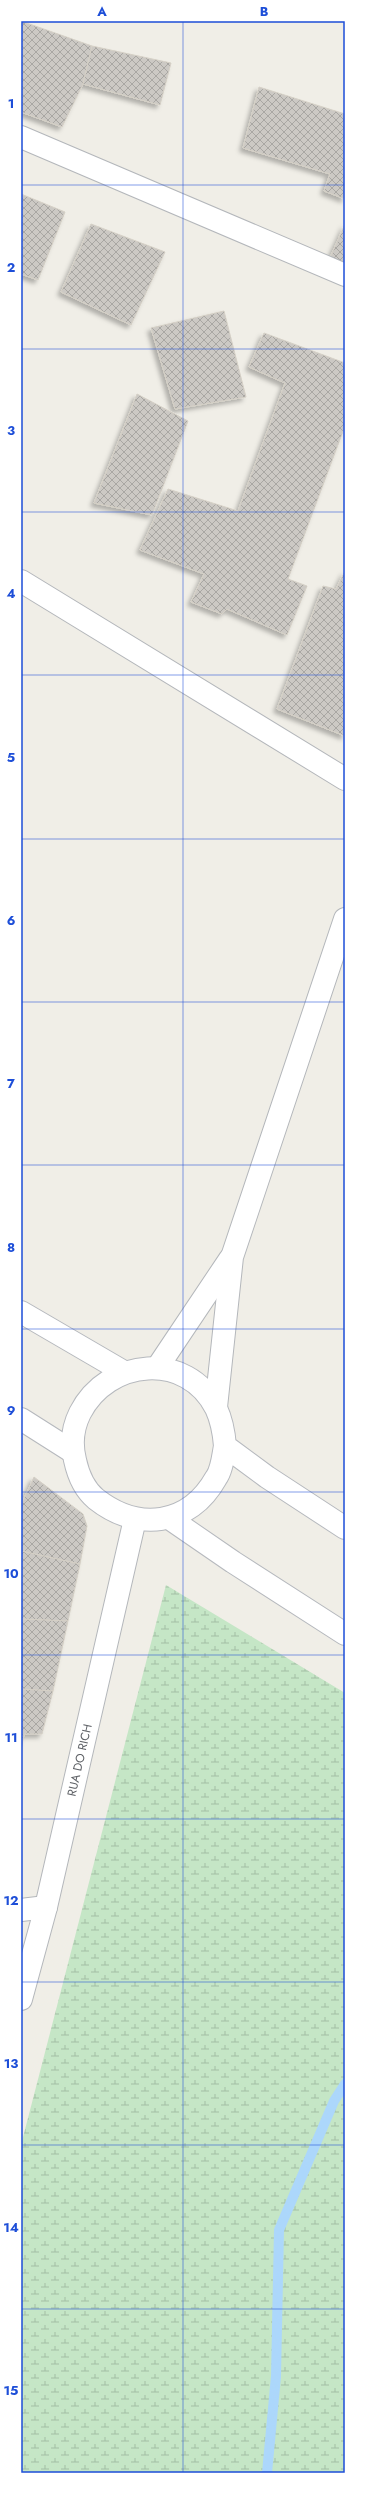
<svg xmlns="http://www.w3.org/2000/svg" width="366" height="2494" viewBox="0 0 366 2494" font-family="Jost,sans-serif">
<defs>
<pattern id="wetland-marsh" width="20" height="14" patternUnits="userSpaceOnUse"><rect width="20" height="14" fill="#c5e6c6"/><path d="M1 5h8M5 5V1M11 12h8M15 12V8" fill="none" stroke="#a3bea5"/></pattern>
<pattern id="building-cross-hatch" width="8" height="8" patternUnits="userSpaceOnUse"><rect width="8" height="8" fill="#ccc9c4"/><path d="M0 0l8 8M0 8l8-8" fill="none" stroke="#a9a7a3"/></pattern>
<filter id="shadow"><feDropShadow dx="-3.5" dy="3.5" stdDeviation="2" flood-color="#0004"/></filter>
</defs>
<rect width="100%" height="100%" fill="#f0eee7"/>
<path fill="url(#wetland-marsh)" d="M166,1585L345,1693V2473H21V2145Z"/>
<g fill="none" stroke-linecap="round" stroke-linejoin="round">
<path stroke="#acd7fb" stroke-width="10" d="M267,2473L276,2376L279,2230L334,2101L345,2084"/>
</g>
<g fill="url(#building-cross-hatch)" stroke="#d5d0c6" filter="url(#shadow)">
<path d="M21,21L92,46L83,84L62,127L21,112Z"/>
<path d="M92,46L171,63L160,105L83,84Z"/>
<path d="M259,87L345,114V199L324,191L330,174L243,148Z"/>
<path d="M21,194L65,212L38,280L21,274Z"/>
<path d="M91,224L165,252L131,325L61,292Z"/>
<path d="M345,224V268L329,260Z"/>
<path d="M224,311L246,397L175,409L151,328Z"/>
<path d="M264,333L345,363V426L288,579L307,586L287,635L227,609L222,614L191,602L204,574L140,550L168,489L238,511L285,383L249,367Z"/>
<path d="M137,394L188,421L152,515L94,503Z"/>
<path d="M345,571V736L277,709L323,586L336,589Z"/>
<path d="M34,1477L83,1514L87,1526L80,1564L21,1551V1505Z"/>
<path d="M21,1551L80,1564L68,1621L21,1619Z"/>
<path d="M21,1619L68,1621L53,1691L21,1689Z"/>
<path d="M21,1689L53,1691L42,1734H24L21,1751Z"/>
</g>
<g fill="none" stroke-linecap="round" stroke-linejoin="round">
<defs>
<g id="street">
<path d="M21,137L345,275"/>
<path d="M21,581L345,779"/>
<path d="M157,1368L230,1259"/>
<path d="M216,1407L232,1257L345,919"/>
<path d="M21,1910L46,1907"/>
<path id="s1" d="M21,1999L46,1907L135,1519"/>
</g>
<g id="secondary">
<path d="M21,1312L124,1372"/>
<path d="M21,1419L73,1452"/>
<path d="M225,1446C223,1456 222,1470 216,1478C189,1526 138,1532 96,1499C84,1489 78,1474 75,1460C71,1444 73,1427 80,1413C108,1358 187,1351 216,1408C222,1421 224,1433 225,1446L267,1477L345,1528"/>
<path d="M169,1518L233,1562L345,1634"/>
</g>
</defs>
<use href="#street" stroke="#b4b7bb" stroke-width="24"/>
<use href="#secondary" stroke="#b6b9be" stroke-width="24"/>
<use href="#street" stroke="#fff" stroke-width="22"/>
<use href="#secondary" stroke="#fff" stroke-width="22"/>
</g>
<path fill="none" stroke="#1d4ed8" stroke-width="1" stroke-opacity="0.55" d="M183,21V2473M21,185H345M21,349H345M21,512H345M21,675H345M21,839H345M21,1002H345M21,1165H345M21,1329H345M21,1492H345M21,1655H345M21,1819H345M21,1982H345M21,2145H345M21,2309H345"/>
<g text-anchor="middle" stroke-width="4" stroke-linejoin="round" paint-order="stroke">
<g font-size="12" fill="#5f6267" stroke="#fff">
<text dy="4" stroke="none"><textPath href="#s1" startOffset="246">RUA DO RICH</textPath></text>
</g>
</g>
<rect width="366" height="2494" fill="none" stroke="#ffffff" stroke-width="44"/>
<rect x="22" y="22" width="322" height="2450" fill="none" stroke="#1d4ed8" stroke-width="1.5"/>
<g font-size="13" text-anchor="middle" font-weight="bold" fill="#1d4ed8">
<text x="102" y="16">A</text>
<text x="264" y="16">B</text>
<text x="11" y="108">1</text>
<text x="11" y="272">2</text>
<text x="11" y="435">3</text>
<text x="11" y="598">4</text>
<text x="11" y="762">5</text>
<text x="11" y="925">6</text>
<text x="11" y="1088">7</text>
<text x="11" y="1252">8</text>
<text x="11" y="1415">9</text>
<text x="11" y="1578">10</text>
<text x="11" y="1742">11</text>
<text x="11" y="1905">12</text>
<text x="11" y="2068">13</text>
<text x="11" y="2232">14</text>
<text x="11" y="2395">15</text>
</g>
</svg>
